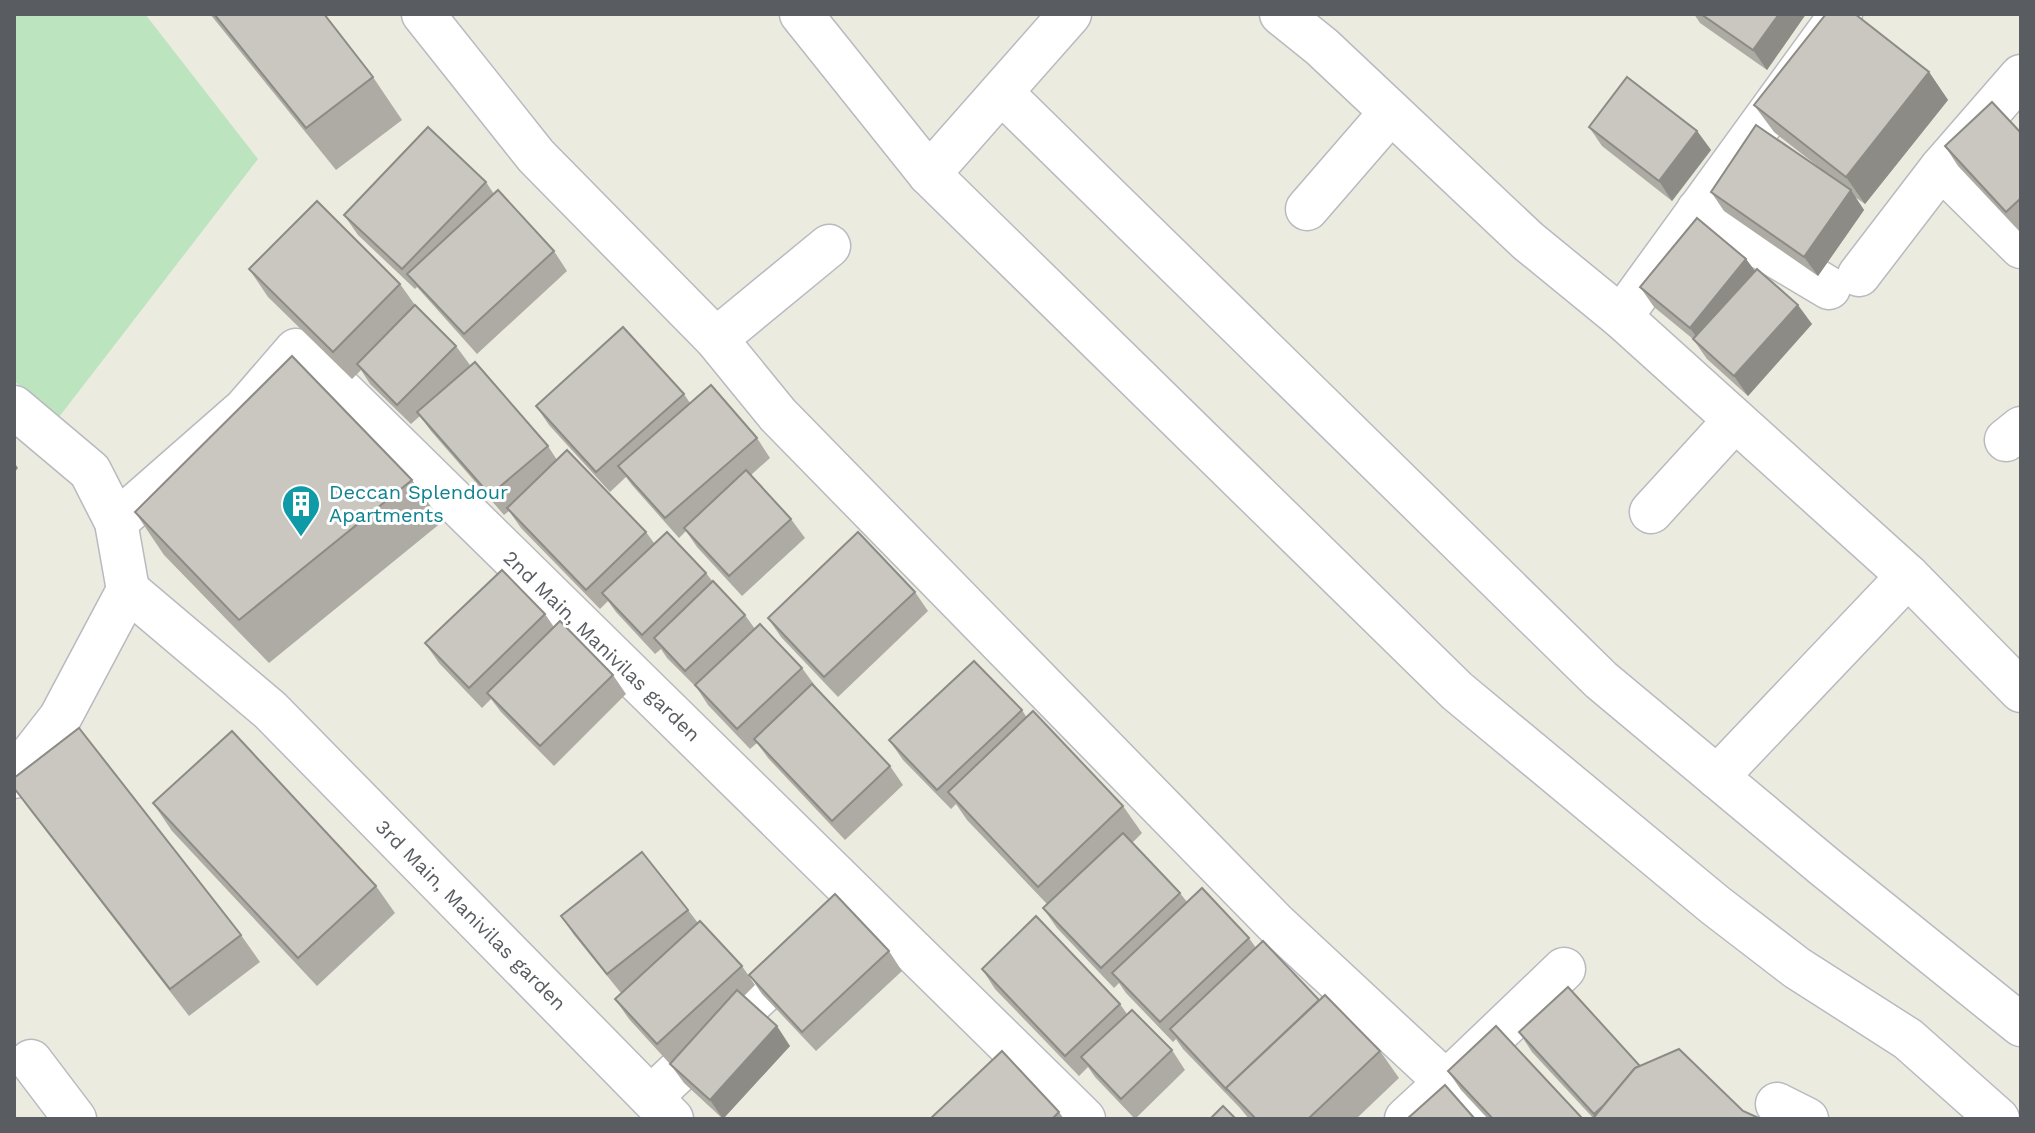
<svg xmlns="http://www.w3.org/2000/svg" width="2035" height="1133" viewBox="0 0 2035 1133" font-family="'Work Sans',sans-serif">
<rect width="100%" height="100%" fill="#ecebe0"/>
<path fill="#bce4bf" d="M14,14H145L258,159L59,417L14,381Z"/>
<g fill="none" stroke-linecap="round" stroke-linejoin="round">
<defs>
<g id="minor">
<path d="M423,14L536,156L716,339L778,415L1276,924L1446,1082L1406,1119"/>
<path d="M801,14L929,174L1457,691L1715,905L1797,968L1908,1039L1998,1119"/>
<path d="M1281,14L1322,47L1528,241L1621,317L1908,576L2021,691"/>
<path d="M2021,76L1941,168L2021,247"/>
<path d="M1002,93L1601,680L1825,867L2021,1025"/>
<path d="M929,174L1070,14"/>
<path d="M1307,209L1391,112"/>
<path d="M1698,210L1829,288"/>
<path d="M1859,275L1941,168"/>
<path d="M1621,317L1841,14"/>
<path d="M716,339L829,246"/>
<path d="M14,407L90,471L116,522L128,590"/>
<path d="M2006,440L2021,428"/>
<path d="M1651,512L1735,420"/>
<path d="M116,522L245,409L296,350L331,380L1084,1119"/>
<path d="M14,777L60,718L128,590L270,710L672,1119"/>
<path d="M1717,777L1908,576"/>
<path d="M31,1061L75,1119"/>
<path d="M651,1097L804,953"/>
<path d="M1777,1104L1807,1119"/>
<path d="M1482,1119L1446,1082L1564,969"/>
</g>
</defs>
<use href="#minor" stroke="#b8babf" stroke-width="45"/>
<use href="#minor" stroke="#fff" stroke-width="42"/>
</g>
<g fill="#adaba4">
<path d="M210,14H324L373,77L402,120L336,170Z"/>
<path d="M1694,14H1806L1767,70L1700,23Z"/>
<path d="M1929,72L1948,100L1865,204L1855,197L1864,210L1818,276L1724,211L1711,192L1820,168L1774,132L1754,105Z"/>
<path d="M1589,127L1697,131L1711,150L1672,201L1602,146Z"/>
<path d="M2021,133V231L2020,232L1958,166L1945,146Z"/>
<path d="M486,182L494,194L554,251L567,271L477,354L417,287L415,289L358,235L344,215Z"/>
<path d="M1746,259L1755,271L1812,324L1748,396L1707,359L1693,339L1654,307L1640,287Z"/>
<path d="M249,269L400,284L415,305L456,346L470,365L461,374L548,446L557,460L646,532L654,543L706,573L713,582L745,615L755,629L802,668L816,687L890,766L903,785L845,840L768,758L757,743L750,749L708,705L697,688L667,658L661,649L655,654L616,612L608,601L600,609L521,528L509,511L504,515L431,431L420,416L411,424L370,384L361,370L352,379L268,297Z"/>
<path d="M684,394L690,403L757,438L770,458L751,475L791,519L805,538L742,596L697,547L686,531L679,538L632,485L626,477L610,492L549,425L536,406Z"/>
<path d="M412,480L442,522L269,663L164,555L135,512Z"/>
<path d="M915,592L928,611L838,697L781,637L768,618Z"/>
<path d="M545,614L554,627L613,675L626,694L554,766L501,712L491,699L482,708L439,663L425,643Z"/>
<path d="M1022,710L1027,718L1123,806L1142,833L1132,843L1180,893L1187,902L1249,938L1256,948L1380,1051L1399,1078L1356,1119H1249L1240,1108L1183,1049L1176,1039L1173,1042L1126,993L1119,983L1114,988L1057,928L1043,908L1047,904L967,820L956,804L951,809L903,760L889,740Z"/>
<path d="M14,788L241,935L260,962L189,1016L29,809Z"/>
<path d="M153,803L376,886L395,913L317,986L172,831Z"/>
<path d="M688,910L698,923L742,966L755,985L744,996L790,1046L723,1119L684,1083L670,1064L629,1019L615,999L621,993L574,935L561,916Z"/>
<path d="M889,951L902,971L816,1051L762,994L749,975Z"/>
<path d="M982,969L1120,1004L1127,1014L1172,1050L1185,1070L1135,1119L1095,1077L1088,1067L1079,1076L995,989Z"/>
<path d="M1496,1026L1582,1119H1488L1461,1090L1448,1071Z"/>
<path d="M1519,1032L1640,1066L1761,1119H1594L1532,1052Z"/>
<path d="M1059,1112L1064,1119H930Z"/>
</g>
<g fill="#8d8b86">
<path d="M1779,14H1806L1767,70L1753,50Z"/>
<path d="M1929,72L1948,100L1865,204L1846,177Z"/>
<path d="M1697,131L1711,150L1672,201L1659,181Z"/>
<path d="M1851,190L1864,210L1818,276L1804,257Z"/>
<path d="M1746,259L1760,278L1704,347L1690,328Z"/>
<path d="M1798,305L1812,324L1748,396L1734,376Z"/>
<path d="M14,462L18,468L14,473Z"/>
<path d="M777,1026L790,1046L723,1119L710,1100Z"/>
</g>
<g fill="#c9c7bf" stroke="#8d8b86" stroke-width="2">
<path d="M214,14H324L373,77L306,128Z"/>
<path d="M1701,14H1779L1753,50Z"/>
<path d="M1826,14H1855L1929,72L1846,177L1754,105Z"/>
<path d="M1627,77L1697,131L1659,181L1589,127Z"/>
<path d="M1992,102L2021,133V198L2006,212L1945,146Z"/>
<path d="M1756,125L1851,190L1804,257L1711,192Z"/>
<path d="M428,127L486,182L402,269L344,215Z"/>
<path d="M498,190L554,251L464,334L407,274Z"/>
<path d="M317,201L400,284L333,352L249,269Z"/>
<path d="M1697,218L1746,259L1690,328L1640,287Z"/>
<path d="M1757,269L1798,305L1734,376L1693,339Z"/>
<path d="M415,305L456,346L397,405L357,364Z"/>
<path d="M623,327L684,394L596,472L536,406Z"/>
<path d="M292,356L412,480L239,620L135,512Z"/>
<path d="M475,362L548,446L490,495L417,412Z"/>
<path d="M711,385L757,438L665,518L618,466Z"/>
<path d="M567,450L646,532L586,590L507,508Z"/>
<path d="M746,470L791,519L729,576L684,528Z"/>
<path d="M667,532L706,573L642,635L602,593Z"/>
<path d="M858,532L915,592L824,677L768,618Z"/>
<path d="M502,570L545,614L469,688L425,643Z"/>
<path d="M713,581L745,615L685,671L654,638Z"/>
<path d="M560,621L613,675L540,746L487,693Z"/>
<path d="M760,624L802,668L737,729L695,685Z"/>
<path d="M974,661L1022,710L937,790L889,740Z"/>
<path d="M812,684L890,766L832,821L754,739Z"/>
<path d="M1033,711L1123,806L1038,887L948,792Z"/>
<path d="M79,728L241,935L170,989L14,788V778Z"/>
<path d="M232,731L376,886L298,958L153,803Z"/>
<path d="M1123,833L1180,893L1101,968L1043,908Z"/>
<path d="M642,852L688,910L607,974L561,916Z"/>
<path d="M1202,888L1249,938L1160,1022L1112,973Z"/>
<path d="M835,894L889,951L802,1032L749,975Z"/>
<path d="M1036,916L1120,1004L1065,1056L982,969Z"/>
<path d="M700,921L742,966L657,1044L615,999Z"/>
<path d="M1263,941L1319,1000L1226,1088V1089L1170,1029Z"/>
<path d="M1568,987L1640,1066L1635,1068L1604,1105L1594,1114L1519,1032Z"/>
<path d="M737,990L777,1026L710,1100L670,1064Z"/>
<path d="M1325,995L1380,1051L1308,1119H1256L1226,1088Z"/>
<path d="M1132,1010L1172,1050L1121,1099L1081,1057Z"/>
<path d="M1496,1026L1582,1118L1493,1119L1448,1071Z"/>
<path d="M1679,1049L1743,1111L1761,1119H1596L1594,1117L1635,1068Z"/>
<path d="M1002,1051L1059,1112L1052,1119H930Z"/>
<path d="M1445,1085L1475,1119H1407Z"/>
<path d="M1223,1106L1236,1119H1210Z"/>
</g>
<defs>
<symbol id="building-pin" viewBox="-11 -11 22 30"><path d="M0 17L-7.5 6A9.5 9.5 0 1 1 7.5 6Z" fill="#0f9aa8" stroke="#fff"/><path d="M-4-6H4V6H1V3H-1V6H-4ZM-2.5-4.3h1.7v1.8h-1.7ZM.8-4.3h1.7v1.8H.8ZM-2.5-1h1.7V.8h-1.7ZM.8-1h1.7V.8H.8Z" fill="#fff"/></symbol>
</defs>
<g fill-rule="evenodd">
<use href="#building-pin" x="279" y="482" width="44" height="60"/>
</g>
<g text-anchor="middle" stroke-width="6" stroke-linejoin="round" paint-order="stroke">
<g font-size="20" fill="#0d838f" stroke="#fff" text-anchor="start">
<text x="329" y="499">Deccan Splendour<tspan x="329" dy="23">Apartments</tspan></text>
</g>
<g font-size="20" fill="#595c61" stroke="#fff">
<text transform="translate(602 646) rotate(44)" y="7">2nd Main, Manivilas garden</text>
<text transform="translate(471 915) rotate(45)" y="7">3rd Main, Manivilas garden</text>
</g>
</g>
<rect width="2035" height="1133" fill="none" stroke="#595c61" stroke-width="32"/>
</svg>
